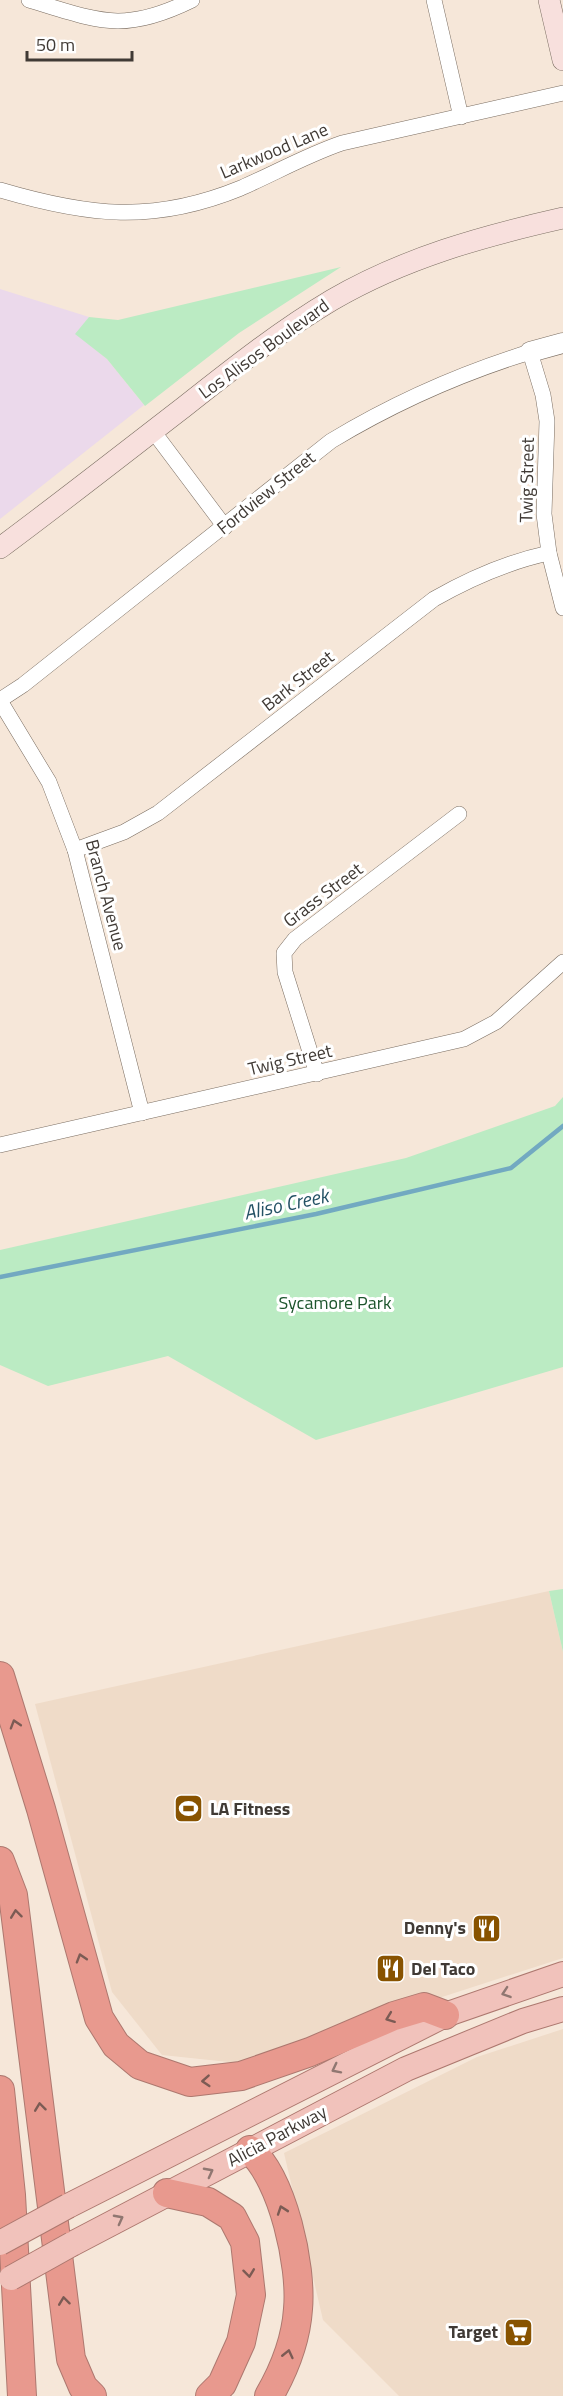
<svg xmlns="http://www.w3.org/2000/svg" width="563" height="2396" viewBox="0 0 563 2396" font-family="'Titillium Web',sans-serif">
<rect width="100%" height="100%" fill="#f6e7d9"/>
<g fill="#efdbc8">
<path d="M549,1591L563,1652V1958L238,2063L162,2055L112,1992L35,1704Z"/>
<path d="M563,2029V2396H399L323,2320L284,2153L477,2057Z"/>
</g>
<path fill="#ebd9eb" d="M0,289L89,317L76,334L107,359L144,405L0,519Z"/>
<g fill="#bbebc3">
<path d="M341,267L239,333L145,406L107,359L75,334L89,317L118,320Z"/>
<path d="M563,1097V1367L316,1440L168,1356L48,1386L0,1365V1250L406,1158L555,1106Z"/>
<path d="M563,1589V1652L549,1591Z"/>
</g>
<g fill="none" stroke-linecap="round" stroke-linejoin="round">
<path stroke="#72a9c1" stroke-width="4.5" d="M0,1277L316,1214L511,1168L563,1126"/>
<defs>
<g id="minor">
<path d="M29,0C99,21 123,34 192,0"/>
<path d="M434,0L461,117"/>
<path d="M0,190C88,216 153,224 241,188C275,173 307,155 342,143L563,93"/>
<path d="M153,431L225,527"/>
<path d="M0,700L23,685L331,441C394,403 459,374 530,352L543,395L547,421L544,514L549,553L563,608"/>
<path d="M0,701L49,782L75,850L142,1113"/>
<path d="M75,850L124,832L158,813L434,599C471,578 507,562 549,553"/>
<path d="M317,1074L285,972L284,953L295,939L459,814"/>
<path d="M0,1145L464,1039L496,1022L563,962"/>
</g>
<path id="tertiary" d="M530,352L563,343"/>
<g id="secondary">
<path d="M549,0L563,60"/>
<path d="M0,548C62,502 123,454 184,407C232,369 280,331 332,300C404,258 483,236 563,218"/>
</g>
<g id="primary">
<path d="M68,2206L445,2015L563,1974"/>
<path d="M72,2244L406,2069L523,2021L563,2009"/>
</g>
<g id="motorway">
<path d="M0,1676L41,1809L99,2018L116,2045L140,2065L190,2082L241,2076L310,2052L394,2016L424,2007L445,2015"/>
<path d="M0,1861L13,1895L71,2359L83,2387L92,2396"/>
<path d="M0,2090L11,2195L22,2396"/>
<path d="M250,2150C283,2179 302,2266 298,2309C296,2339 284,2370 269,2396"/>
<path d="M167,2193L208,2202L232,2217L245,2242L251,2295L241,2342L222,2384L210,2396"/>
</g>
</defs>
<use href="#minor" stroke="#7a6d61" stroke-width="16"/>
<use href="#tertiary" stroke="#7a6d61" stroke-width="21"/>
<use href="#secondary" stroke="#7a6d61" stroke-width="22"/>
<use href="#primary" stroke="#ad786f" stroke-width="26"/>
<use href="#motorway" stroke="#ad786f" stroke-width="30"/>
<use href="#minor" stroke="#fff" stroke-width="15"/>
<use href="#tertiary" stroke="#fff" stroke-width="20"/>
<use href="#secondary" stroke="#f8e0dd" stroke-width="21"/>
<use href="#primary" stroke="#f1c2bb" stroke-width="24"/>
<use href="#motorway" stroke="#e8998e" stroke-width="28"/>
<defs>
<g id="primary-bridge">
<path d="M0,2243L68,2206"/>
<path d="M11,2278L72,2244"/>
</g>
</defs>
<use href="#primary-bridge" stroke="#ad786f" stroke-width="26" stroke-linecap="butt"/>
<use href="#primary-bridge" stroke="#f1c2bb" stroke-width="24"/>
</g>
<defs><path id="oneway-chevron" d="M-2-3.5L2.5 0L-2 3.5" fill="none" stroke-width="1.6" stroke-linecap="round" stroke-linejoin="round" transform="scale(1.5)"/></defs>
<g stroke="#7b5b54">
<use href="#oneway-chevron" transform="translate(15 1724) rotate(-107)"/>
<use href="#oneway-chevron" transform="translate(16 1914) rotate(-97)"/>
<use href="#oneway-chevron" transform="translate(81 1958) rotate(-107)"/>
<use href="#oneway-chevron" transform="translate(390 2018) rotate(159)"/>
<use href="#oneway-chevron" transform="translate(206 2081) rotate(176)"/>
<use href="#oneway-chevron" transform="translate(40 2107) rotate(-97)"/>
<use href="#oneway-chevron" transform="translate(282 2210) rotate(-109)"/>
<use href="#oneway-chevron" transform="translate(249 2273) rotate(83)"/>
<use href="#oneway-chevron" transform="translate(64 2301) rotate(-97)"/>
<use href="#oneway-chevron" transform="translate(288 2354) rotate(-77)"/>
</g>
<g stroke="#907771">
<use href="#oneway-chevron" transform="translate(506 1993) rotate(161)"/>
<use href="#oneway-chevron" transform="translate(336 2069) rotate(153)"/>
<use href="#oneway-chevron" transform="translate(209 2172) rotate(-28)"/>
<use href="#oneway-chevron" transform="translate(119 2219) rotate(-28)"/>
</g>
<defs>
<symbol id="stadium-square" viewBox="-11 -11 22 22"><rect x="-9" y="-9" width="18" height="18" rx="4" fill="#885300" stroke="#fff"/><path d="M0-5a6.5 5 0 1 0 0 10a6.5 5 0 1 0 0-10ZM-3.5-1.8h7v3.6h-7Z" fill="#fff"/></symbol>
<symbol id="restaurant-square" viewBox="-11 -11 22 22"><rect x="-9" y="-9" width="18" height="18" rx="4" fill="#885300" stroke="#fff"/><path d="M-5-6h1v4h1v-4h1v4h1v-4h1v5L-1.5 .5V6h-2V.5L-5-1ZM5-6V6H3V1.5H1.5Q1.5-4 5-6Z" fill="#fff"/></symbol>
<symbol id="supermarket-square" viewBox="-11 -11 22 22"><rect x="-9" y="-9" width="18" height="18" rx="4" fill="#885300" stroke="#fff"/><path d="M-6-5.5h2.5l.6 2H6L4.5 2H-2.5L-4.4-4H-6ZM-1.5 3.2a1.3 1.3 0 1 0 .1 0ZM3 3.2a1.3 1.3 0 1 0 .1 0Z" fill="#fff"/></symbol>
</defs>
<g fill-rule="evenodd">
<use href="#stadium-square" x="172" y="1792" width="33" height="33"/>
<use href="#restaurant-square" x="470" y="1912" width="33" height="33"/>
<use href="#restaurant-square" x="374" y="1952" width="33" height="33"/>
<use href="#supermarket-square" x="502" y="2316" width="33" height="33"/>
</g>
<g text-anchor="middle" stroke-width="6" stroke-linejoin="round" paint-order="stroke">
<g font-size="18" fill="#403a35" stroke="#fff">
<text transform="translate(274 151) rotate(-23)" y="6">Larkwood Lane</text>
<text transform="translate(264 349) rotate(-36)" y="6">Los Alisos Boulevard</text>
<text transform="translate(527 480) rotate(-89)" y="6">Twig Street</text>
<text transform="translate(266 493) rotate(-39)" y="6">Fordview Street</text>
<text transform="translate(298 681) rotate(-38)" y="6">Bark Street</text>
<text transform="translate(106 895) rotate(75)" y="6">Branch Avenue</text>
<text transform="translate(323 895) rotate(-37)" y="6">Grass Street</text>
<text transform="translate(290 1060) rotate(-13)" y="6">Twig Street</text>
<text transform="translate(277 2136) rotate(-28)" y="6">Alicia Parkway</text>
</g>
<g font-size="18" fill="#1c542c" stroke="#fff">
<text x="335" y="1309">Sycamore Park</text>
</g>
<g font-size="18" font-weight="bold" fill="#403a35" stroke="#fff" text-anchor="start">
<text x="210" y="1815">LA Fitness</text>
<text x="466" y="1934" text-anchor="end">Denny's</text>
<text x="411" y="1975">Del Taco</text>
<text x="498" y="2338" text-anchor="end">Target</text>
</g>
<g font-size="20" font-style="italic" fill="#245265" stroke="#fff">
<text transform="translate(286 1204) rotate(-12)" y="7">Aliso Creek</text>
</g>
</g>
<path d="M27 51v9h105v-9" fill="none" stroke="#403a35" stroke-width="3"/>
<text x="36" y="51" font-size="18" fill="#403a35" stroke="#ffffff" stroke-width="4.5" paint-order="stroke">50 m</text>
</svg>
